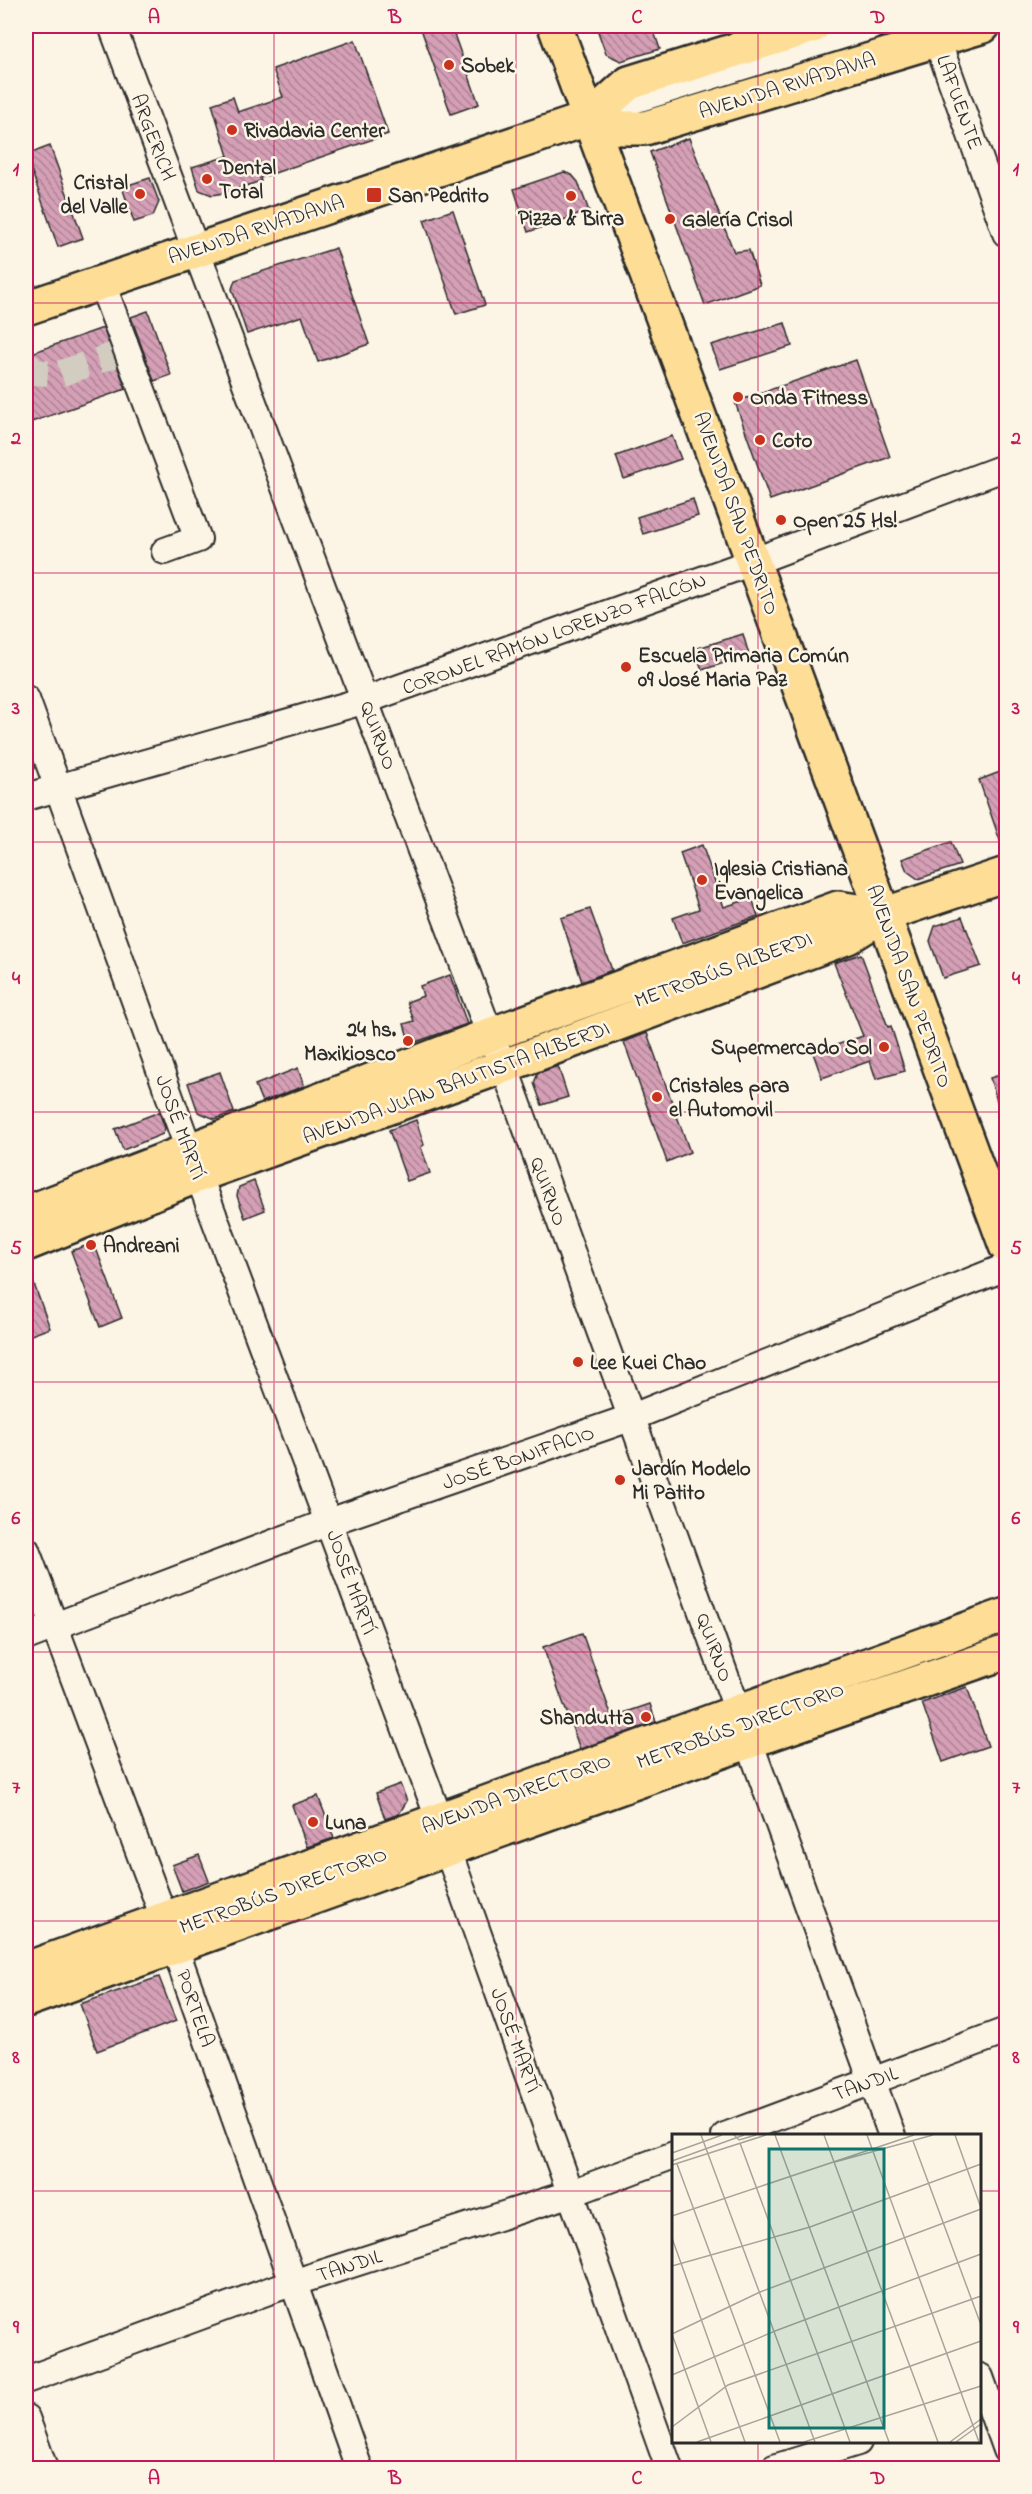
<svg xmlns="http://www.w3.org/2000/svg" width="1032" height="2494" viewBox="0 0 1032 2494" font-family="'Indie Flower',sans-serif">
<defs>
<pattern id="building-back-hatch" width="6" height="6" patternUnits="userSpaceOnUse" patternTransform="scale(1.5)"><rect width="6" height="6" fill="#d59fb6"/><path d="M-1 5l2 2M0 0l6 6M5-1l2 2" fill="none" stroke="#ad8294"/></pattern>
</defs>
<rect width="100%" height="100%" fill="#fcf5e5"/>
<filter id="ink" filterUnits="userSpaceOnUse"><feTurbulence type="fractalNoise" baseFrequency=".0167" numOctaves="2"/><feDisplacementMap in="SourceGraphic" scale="12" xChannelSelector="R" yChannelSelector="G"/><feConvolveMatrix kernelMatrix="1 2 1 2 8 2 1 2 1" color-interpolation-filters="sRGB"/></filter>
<g filter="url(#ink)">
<g fill="url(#building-back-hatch)" stroke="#2b2b2b" stroke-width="1.5">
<path d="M420,26H451L479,104L451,114Z"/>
<path d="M596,26H652L660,49L621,61L606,54Z"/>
<path d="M355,40L388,134L260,178L261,181L224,193L212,195L199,190L192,167L228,156L212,104L233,97L238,112L283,97L273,69Z"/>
<path d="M689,138L734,252L749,250L760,285L705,305L650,152Z"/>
<path d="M50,146L83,238L58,247L26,155Z"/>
<path d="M564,172L572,175L578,182L589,211L528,232L514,189Z"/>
<path d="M150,178L159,202L153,216L134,222L122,187Z"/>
<path d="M453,210L485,305L456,314L424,220Z"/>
<path d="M336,248L369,344L318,362L302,316L247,334L232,289L235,280Z"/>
<path d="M148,311L171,375L154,381L131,317Z"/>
<path d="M785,323L792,346L720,369L711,345Z"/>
<path d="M103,328L126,389L26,424V355Z"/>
<path d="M856,360L890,457L770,500L735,402Z"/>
<path d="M672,436L681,459L624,479L616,456Z"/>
<path d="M693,499L698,516L643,534L637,517Z"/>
<path d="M743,634L749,655L702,670L695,649Z"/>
<path d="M1000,772L1006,790V852H1004L979,780Z"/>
<path d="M951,842L960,865L918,879L907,871L902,859Z"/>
<path d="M702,845L724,907L752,898L758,916L682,943L673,918L699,909L680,853Z"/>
<path d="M590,909L612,970L582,982L561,918Z"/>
<path d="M962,917L981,966L943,978L930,941L935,926Z"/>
<path d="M861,954L888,1027L891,1026L905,1071L876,1079L870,1061L822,1078L813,1053L863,1036L834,963Z"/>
<path d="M450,975L467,1024L410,1044L404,1024L414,1021L407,1002L423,996L420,986Z"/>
<path d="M647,1033L690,1152L667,1162L624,1042Z"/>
<path d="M558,1066L568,1097L542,1105L534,1083L538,1073Z"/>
<path d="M298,1068L304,1086L262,1102L255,1085Z"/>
<path d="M220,1072L234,1112L215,1119L198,1112L188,1083Z"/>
<path d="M1006,1073V1120L1003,1121L990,1078Z"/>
<path d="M159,1112L165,1128L163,1134L123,1150L115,1129Z"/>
<path d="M416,1120L424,1145L421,1147L430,1173L407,1181L389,1130Z"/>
<path d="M254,1181L265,1210L245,1218L237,1196L239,1187Z"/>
<path d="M94,1243L122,1318L100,1327L71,1251Z"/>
<path d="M27,1265L50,1328L26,1337V1266Z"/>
<path d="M582,1633L612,1717L650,1704L656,1722L580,1749L543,1647Z"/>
<path d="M967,1687L988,1746L943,1762L922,1703Z"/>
<path d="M400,1784L407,1801L399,1814L385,1819L376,1793Z"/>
<path d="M318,1796L334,1838L307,1847L292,1805Z"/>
<path d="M199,1855L209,1881L182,1891L172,1865Z"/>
<path d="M159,1977L176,2021L97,2051L80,2004Z"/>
</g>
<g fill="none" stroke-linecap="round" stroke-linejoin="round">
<path stroke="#d2cdc0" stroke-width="26" stroke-dasharray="26 13" stroke-linecap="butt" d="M26,363L34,372L59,374L117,354"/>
<defs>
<g id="minor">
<path d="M112,26L490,1035L504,1066L892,2136"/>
<path d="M932,26L1006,233"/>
<path d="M604,112L633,100L872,26"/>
<path d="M101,281L198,539L165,551"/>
<path d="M26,699L189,1150L440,1821L447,1848L669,2468"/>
<path d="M26,797L366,700L755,561L1006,467"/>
<path d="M26,1550L169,1931L359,2468"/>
<path d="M26,1637L329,1522L630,1418L1006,1267"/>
<path d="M725,2136L1006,2031"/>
<path d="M980,2377L1006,2450"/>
<path d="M26,2380L274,2289L572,2193L674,2155"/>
<path d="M26,2418L44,2468"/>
<path d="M774,2468L858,2442"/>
</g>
<g id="major">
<path d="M555,26L1006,1246"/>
<path d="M590,118L622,128H645L983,26"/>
<path d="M26,308L590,118L629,83L813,26"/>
<path d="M26,1213L490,1035L838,908L883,915"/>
<path d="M26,1244L199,1175L526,1058L848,937L883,915L1006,874"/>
<path d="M26,1969L1006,1615"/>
<path d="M26,2000L750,1741L1006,1652"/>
</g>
</defs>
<use href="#minor" stroke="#2b2b2b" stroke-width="30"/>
<use href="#major" stroke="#2b2b2b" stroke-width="38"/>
<use href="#minor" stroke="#fcf5e5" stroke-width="26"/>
<use href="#major" stroke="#fede96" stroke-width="33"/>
</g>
</g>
<path fill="none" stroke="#c2185b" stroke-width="1.5" stroke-opacity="0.55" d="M274,26V2468M516,26V2468M758,26V2136M26,303H1006M26,573H1006M26,842H1006M26,1112H1006M26,1382H1006M26,1652H1006M26,1921H1006M26,2191H674M980,2191H1006M758,2442V2468"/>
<g fill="#c8321e" stroke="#fcf5e5" stroke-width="2">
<circle cx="449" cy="65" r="6"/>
<circle cx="232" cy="130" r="6"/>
<circle cx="207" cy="179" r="6"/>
<circle cx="140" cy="194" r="6"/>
<rect x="366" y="187" width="16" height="16" rx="3"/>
<circle cx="571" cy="196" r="6"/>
<circle cx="670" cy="219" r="6"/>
<circle cx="738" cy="397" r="6"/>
<circle cx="760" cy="440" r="6"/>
<circle cx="781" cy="520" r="6"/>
<circle cx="626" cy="667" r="6"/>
<circle cx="702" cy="880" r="6"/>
<circle cx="408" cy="1041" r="6"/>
<circle cx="884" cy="1047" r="6"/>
<circle cx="657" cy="1097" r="6"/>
<circle cx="91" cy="1245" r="6"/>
<circle cx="578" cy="1362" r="6"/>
<circle cx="620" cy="1480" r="6"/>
<circle cx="646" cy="1717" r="6"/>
<circle cx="313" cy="1822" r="6"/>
</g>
<g text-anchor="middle" stroke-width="5" stroke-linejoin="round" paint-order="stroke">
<g font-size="21" font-weight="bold" fill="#2b2b2b" stroke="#fcf5e5" text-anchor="start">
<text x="461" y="72">Sobek</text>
<text x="244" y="137">Rivadavia Center</text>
<text x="219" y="174">Dental<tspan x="219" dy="24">Total</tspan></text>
<text x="128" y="189" text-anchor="end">Cristal<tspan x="128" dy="24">del Valle</tspan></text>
<text x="388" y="202">San Pedrito</text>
<text x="571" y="225" text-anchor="middle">Pizza &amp; Birra</text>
<text x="682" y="226">Galería Crisol</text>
<text x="750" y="404">Onda Fitness</text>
<text x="772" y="447">Coto</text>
<text x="793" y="527">Open 25 Hs!</text>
<text x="638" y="662">Escuela Primaria Común<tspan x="638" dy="24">09 José Maria Paz</tspan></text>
<text x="714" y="875">Iglesia Cristiana<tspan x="714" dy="24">Evangelica</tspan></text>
<text x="396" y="1036" text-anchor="end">24 hs.<tspan x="396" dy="24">Maxikiosco</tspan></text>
<text x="872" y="1054" text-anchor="end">Supermercado Sol</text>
<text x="669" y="1092">Cristales para<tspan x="669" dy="24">el Automovil</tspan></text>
<text x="103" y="1252">Andreani</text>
<text x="590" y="1369">Lee Kuei Chao</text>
<text x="632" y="1475">Jardín Modelo<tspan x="632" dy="24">Mi Patito</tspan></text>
<text x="634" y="1724" text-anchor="end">Shandutta</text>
<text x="325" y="1829">Luna</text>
</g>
<g font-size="21" fill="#2b2b2b" stroke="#fcf5e5">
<text transform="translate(787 85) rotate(-17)" y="7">AVENIDA RIVADAVIA</text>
<text transform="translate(960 102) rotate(70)" y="7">LAFUENTE</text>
<text transform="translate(154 137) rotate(69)" y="7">ARGERICH</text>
<text transform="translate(256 229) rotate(-18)" y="7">AVENIDA RIVADAVIA</text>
<text transform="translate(737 513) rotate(70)" y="7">AVENIDA SAN PEDRITO</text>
<text transform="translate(554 633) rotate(-20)" y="7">CORONEL RAMÓN LORENZO FALCÓN</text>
<text transform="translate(379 735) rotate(70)" y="7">QUIRNO</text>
<text transform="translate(723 969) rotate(-20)" y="7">METROBÚS ALBERDI</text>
<text transform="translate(910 986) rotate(70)" y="7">AVENIDA SAN PEDRITO</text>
<text transform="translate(456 1082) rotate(-20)" y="7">AVENIDA JUAN BAUTISTA ALBERDI</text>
<text transform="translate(181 1127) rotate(70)" y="7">JOSÉ MARTÍ</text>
<text transform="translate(549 1191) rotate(70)" y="7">QUIRNO</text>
<text transform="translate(518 1457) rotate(-19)" y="7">JOSÉ BONIFACIO</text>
<text transform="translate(352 1582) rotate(70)" y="7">JOSÉ MARTÍ</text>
<text transform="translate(715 1647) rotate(70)" y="7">QUIRNO</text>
<text transform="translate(740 1725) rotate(-20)" y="7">METROBÚS DIRECTORIO</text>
<text transform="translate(516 1793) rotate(-20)" y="7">AVENIDA DIRECTORIO</text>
<text transform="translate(283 1890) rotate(-20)" y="7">METROBÚS DIRECTORIO</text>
<text transform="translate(196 2008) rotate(71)" y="7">PORTELA</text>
<text transform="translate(516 2040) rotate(70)" y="7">JOSÉ MARTÍ</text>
<text transform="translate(865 2083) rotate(-20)" y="7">TANDIL</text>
<text transform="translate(349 2265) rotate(-18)" y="7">TANDIL</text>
</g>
</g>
<g transform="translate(672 2134)">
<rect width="309" height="309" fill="#fcf5e5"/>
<path fill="none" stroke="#a8a49b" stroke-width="1.5" d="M29,1L143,308M62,1L67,6L84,1M103,1L217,308M152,1L266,308M195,1L307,308M283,1L309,74M241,7L309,191M68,9L178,308M0,19L50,1M0,27L72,1M163,28L261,1M5,30L108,308M0,31L94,1M0,82L242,1M0,104L73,308M0,132L138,93L309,30M0,200L39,308M0,200L88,158L309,75M0,241L103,197L309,120M0,293L56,251L309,162M25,308L309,207M132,308L309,252M278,308L309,285M284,308L309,290"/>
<path fill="#0f766e" fill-opacity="0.15" stroke="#0f766e" stroke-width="3" d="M97,15H212V294H97Z"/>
<rect width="309" height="309" fill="none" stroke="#2b2b2b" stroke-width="3"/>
</g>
<rect width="1032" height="2494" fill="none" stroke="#fcf5e5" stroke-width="66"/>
<rect x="33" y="33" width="966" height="2428" fill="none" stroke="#c2185b" stroke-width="2"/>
<g font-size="20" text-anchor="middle" font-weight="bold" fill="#c2185b">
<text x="154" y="23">A</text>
<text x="395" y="23">B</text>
<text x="637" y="23">C</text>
<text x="878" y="23">D</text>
<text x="16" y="175">1</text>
<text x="1016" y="175">1</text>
<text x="16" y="444">2</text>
<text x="1016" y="444">2</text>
<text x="16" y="714">3</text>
<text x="1016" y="714">3</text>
<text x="16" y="984">4</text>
<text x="1016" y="984">4</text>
<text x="16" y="1254">5</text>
<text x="1016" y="1254">5</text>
<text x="16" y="1524">6</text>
<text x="1016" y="1524">6</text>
<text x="16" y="1793">7</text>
<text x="1016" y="1793">7</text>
<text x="16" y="2063">8</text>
<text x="1016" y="2063">8</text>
<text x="16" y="2333">9</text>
<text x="1016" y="2333">9</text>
<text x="154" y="2484">A</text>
<text x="395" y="2484">B</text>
<text x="637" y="2484">C</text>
<text x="878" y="2484">D</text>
</g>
</svg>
